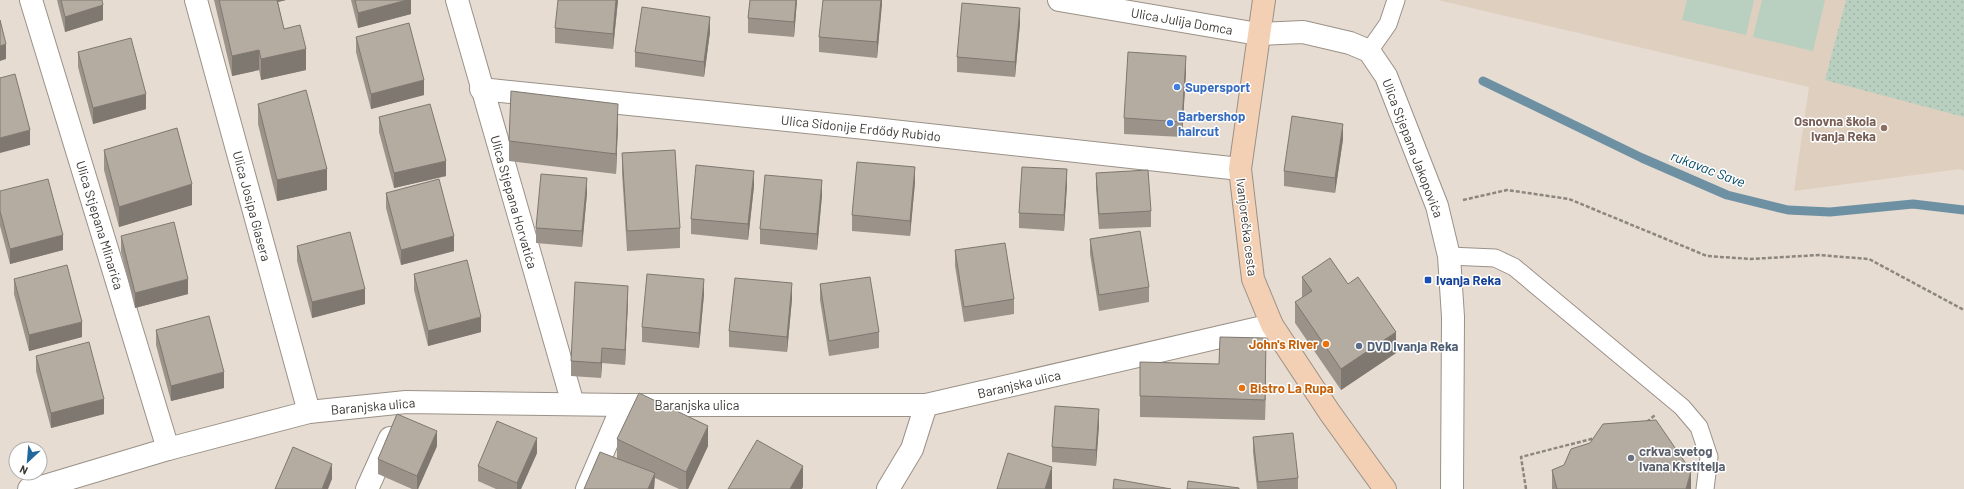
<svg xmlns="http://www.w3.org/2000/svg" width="1964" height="489" viewBox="0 0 1964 489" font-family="Barlow,sans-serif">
<defs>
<pattern id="green-dots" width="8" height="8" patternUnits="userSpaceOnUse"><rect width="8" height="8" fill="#b9cfc0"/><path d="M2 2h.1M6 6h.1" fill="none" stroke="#a0b2a5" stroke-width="1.8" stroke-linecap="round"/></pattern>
</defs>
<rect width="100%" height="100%" fill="#e6dcd2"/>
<path fill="#decfbf" d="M1438,0H1964V171L1960,169L1794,191L1809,87Z"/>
<path fill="url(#green-dots)" d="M1846,0H1964V117L1825,80Z"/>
<g fill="#b9cfc0">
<path d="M1687,0H1754L1746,35L1682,20Z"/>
<path d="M1762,0H1825L1813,51L1753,37Z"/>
</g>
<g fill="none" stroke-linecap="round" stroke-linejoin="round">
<path stroke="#6e90a3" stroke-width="9" d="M1483,81L1642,158L1727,195L1788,210L1830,212L1913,204L1964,210"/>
<defs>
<g id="lane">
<path d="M1369,51L1388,24L1396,0"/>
<path d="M1449,256L1495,258L1514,267L1682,407L1699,427L1709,457L1705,489"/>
</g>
<g id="street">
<path d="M31,0L168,449"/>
<path d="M196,0L309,412"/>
<path d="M457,0L573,404"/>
<path d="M1059,0L1258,34L1303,32L1350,43L1369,51L1386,76L1437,206L1449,256L1453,317L1452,489"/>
<path d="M481,89L865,128L1240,169"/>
<path d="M29,489L38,488L168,449L309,412L406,402L623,405H926L1272,325"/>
<path d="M367,489L390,438"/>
<path d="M587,489L623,405"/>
<path d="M888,489L912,449L926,405"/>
</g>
<path id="secondary" d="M1264,0L1240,169L1253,279L1272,325L1330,413L1385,489"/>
</defs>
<use href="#lane" stroke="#9a9187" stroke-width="19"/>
<use href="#street" stroke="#9a9187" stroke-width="24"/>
<use href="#secondary" stroke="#9a9187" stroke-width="24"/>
<g stroke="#8d867f" stroke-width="2.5" stroke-dasharray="4 2" stroke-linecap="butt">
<path d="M1463,200L1507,190L1569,199L1707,256L1751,259L1819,255L1869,259L1964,310"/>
<path d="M1647,422L1655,415"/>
<path d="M1526,489L1521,457L1595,438"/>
</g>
<use href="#lane" stroke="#fff" stroke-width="17"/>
<use href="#street" stroke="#fff" stroke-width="22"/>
<use href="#secondary" stroke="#f3cfb3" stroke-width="22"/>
</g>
<g fill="#9b938a">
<path d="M57,0H102L103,20L65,32Z"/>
<path d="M214,0H286L278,2L284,29L306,70L261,80L259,70L232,76Z"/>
<path d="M351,0H411V14L358,28Z"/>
<path d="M618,0L613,49L555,43V28Z"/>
<path d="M750,0H797L794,37L748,33V18Z"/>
<path d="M882,0L877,58L819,52V37Z"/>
<path d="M1020,23L1015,77L957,72V57Z"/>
<path d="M710,32L704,77L635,67V52Z"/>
<path d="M356,37L424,95L371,109L356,52Z"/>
<path d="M78,52L146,109L93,124L78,67Z"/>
<path d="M1186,71L1182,137L1124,134V118Z"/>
<path d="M258,104L327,190L277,201L258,124Z"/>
<path d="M379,117L446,176L394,188L379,132Z"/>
<path d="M618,124L616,174L509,161V141Z"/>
<path d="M1343,139L1335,193L1284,186V171Z"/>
<path d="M104,150L192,205L119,227L104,170Z"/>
<path d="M622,153L680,228V248L627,251L622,173Z"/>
<path d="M1096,173L1151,211V227L1099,229L1096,188Z"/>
<path d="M915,182L910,236L852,231V215Z"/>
<path d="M1067,184L1064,231L1019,228V213Z"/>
<path d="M754,186L748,240L691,234V219Z"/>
<path d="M0,191L63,250L10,264L0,226Z"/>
<path d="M386,193L454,251L401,265L386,208Z"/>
<path d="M587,193L582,247L536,243V228Z"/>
<path d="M822,195L817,250L760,244V229Z"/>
<path d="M121,236L188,294L135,308L121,252Z"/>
<path d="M1090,239L1149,287V302L1099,311L1090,254Z"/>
<path d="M297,246L365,304L312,318L297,261Z"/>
<path d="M955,250L1014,299V314L964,322L955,266Z"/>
<path d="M414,274L481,332L428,346L414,290Z"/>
<path d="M1302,277L1348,284L1396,353L1341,390L1295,323V302L1302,298Z"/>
<path d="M14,279L82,337L29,351L14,294Z"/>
<path d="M820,284L879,332V348L829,356L820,300Z"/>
<path d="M704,294L699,348L642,342V327Z"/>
<path d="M792,299L787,352L729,347V331Z"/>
<path d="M628,301L625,365L602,363L601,378L571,376V361Z"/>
<path d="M156,330L224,388L171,401L156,345Z"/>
<path d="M36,356L104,414L51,428L36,371Z"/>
<path d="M1266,358L1265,420L1140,417V396Z"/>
<path d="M1099,425L1096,466L1052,462V447Z"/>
<path d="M1253,437L1298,478V489H1257L1253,452Z"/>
<path d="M617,439L708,446L688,489H679L655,478L654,489H584L617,459Z"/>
<path d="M437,446L418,489H412L378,474V459Z"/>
<path d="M537,453L521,489H496L478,481V466Z"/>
<path d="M1552,470L1691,489H1552Z"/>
</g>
<g fill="#7e7871">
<path d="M273,0H286L273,3Z"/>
<path d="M407,0H411V14L358,28V13Z"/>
<path d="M616,0H618L613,49V34Z"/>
<path d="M796,0H797L794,37V22Z"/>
<path d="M881,0H882V4L877,58V42Z"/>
<path d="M103,5V20L65,32V17Z"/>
<path d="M1020,8V23L1015,77V62Z"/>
<path d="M710,17V32L704,77V62Z"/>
<path d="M6,44V59L0,61V46Z"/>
<path d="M306,49V70L261,80V59Z"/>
<path d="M259,50V70L232,76V56Z"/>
<path d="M1186,56V71L1182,137V122Z"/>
<path d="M424,80V95L371,109V94Z"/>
<path d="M146,94V109L93,124V108Z"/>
<path d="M618,104V124L616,174V154Z"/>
<path d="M1343,124V139L1335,193V178Z"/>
<path d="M30,130V145L0,153V138Z"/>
<path d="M446,161V176L394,188V173Z"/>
<path d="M915,167V182L910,236V221Z"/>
<path d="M327,169V190L277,201V180Z"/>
<path d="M1067,169V184L1064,231V215Z"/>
<path d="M754,171V186L748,240V224Z"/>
<path d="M587,178V193L582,247V231Z"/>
<path d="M822,180V195L817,250V234Z"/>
<path d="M192,184V205L119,227V207Z"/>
<path d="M63,235V250L10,264V249Z"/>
<path d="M454,236V251L401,265V250Z"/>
<path d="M188,279V294L135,308V293Z"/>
<path d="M704,279V294L699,348V333Z"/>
<path d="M792,283V299L787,352V337Z"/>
<path d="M628,286V301L625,365V350Z"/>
<path d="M365,289V304L312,318V302Z"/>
<path d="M481,317V332L428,346V331Z"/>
<path d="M82,322V337L29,351V335Z"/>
<path d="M1396,332V353L1341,390V369Z"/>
<path d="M1266,338V358L1265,420V400Z"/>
<path d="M602,348V363L601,378V363Z"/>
<path d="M224,372V388L171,401V386Z"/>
<path d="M104,399V414L51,428V413Z"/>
<path d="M1099,409V425L1096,466V450Z"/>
<path d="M708,426V446L688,489H686V472Z"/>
<path d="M437,431V446L418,489H417V476Z"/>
<path d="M537,438V453L521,489H517V483Z"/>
<path d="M332,464V479L328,489H322Z"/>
<path d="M803,466V487L802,489H790Z"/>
<path d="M1052,467V489H1045Z"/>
<path d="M1691,471V489H1686Z"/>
<path d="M655,473L654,489H648Z"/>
</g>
<g fill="#b4aba1" stroke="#7e7871">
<path d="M61,0H102L103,5L65,17Z"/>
<path d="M219,0H277L284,29L300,25L306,49L261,59L259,50L232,56Z"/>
<path d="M355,0H407L358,13Z"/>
<path d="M558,0H616L613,34L555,28Z"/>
<path d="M750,0H796L794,22L748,18Z"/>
<path d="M823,0H881L877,42L819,37Z"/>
<path d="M962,3L1020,8L1015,62L957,57Z"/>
<path d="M642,7L710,17L704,62L635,52Z"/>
<path d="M0,20L6,44L0,46Z"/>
<path d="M409,23L424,80L371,94L356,37Z"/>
<path d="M131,38L146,94L93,108L78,52Z"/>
<path d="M1128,52L1186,56L1182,122L1124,118Z"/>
<path d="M15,74L30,130L0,138V78Z"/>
<path d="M306,90L327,169L277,180L258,104Z"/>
<path d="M511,91L618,104L616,154L509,141Z"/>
<path d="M430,104L446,161L394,173L379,117Z"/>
<path d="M1292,116L1343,124L1335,178L1284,171Z"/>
<path d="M177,128L192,184L119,207L104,150Z"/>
<path d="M675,150L680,228L627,231L622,153Z"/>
<path d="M857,162L915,167L910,221L852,215Z"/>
<path d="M696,165L754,171L748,224L691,219Z"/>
<path d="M1022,167L1067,169L1064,215L1019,213Z"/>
<path d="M1148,170L1151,211L1099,214L1096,173Z"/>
<path d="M541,174L587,178L582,231L536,228Z"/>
<path d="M765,175L822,180L817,234L760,229Z"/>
<path d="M48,179L63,235L10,249L0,211V191Z"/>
<path d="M439,179L454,236L401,250L386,193Z"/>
<path d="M174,222L188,279L135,293L121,236Z"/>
<path d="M1140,231L1149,287L1099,295L1090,239Z"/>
<path d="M350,232L365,289L312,302L297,246Z"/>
<path d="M1005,243L1014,299L964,307L955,250Z"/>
<path d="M1330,258L1348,284L1358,277L1396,332L1341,369L1295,302L1312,291L1302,277Z"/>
<path d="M467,260L481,317L428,331L414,274Z"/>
<path d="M67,265L82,322L29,335L14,279Z"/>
<path d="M647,274L704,279L699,333L642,327Z"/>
<path d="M870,277L879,332L829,341L820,284Z"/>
<path d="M735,278L792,283L787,337L729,331Z"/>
<path d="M575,282L628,286L625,350L602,348L601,363L571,361Z"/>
<path d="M209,316L224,372L171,386L156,330Z"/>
<path d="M1220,337L1266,338L1265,400L1140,396V362L1219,364Z"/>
<path d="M89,342L104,399L51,413L36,356Z"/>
<path d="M639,393L708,426L686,472L617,439Z"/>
<path d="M1055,406L1099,409L1096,450L1052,447Z"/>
<path d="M397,414L437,431L417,476L378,459Z"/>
<path d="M1656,420L1691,471L1686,489H1557L1552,470L1564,465L1571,449L1590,443L1603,424Z"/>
<path d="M497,421L537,438L517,483L478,466Z"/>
<path d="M1293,433L1298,478L1258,482L1253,437Z"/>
<path d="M757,440L803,466L790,489H728Z"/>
<path d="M293,447L332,464L322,489H275Z"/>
<path d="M600,452L655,473L648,489H584Z"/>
<path d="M1008,453L1052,467L1045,489H997Z"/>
<path d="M1114,479L1171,489H1113Z"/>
<path d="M1188,481L1239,488V489H1187Z"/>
</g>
<g fill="#3f7fe0" stroke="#fff" stroke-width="1.5">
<circle cx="1177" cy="87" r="4"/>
<circle cx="1170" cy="123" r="4"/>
</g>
<circle fill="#8d6e63" stroke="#fff" stroke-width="1.5" cx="1884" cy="128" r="4"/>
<rect fill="#1a4fb4" stroke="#fff" stroke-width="1.5" x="1424" y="276" width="8" height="8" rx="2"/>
<g fill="#e8710a" stroke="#fff" stroke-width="1.5">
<circle cx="1326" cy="344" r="4"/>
<circle cx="1242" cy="388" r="4"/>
</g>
<circle fill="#5c6f8a" stroke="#fff" stroke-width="1.5" cx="1359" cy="346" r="4"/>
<circle fill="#6b7280" stroke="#fff" stroke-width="1.5" cx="1631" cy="458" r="4"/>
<g text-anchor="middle" stroke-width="3" stroke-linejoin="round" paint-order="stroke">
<g font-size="13" fill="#3a3733" stroke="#fff">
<text transform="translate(1182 21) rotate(10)" y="5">Ulica Julija Domca</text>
<text transform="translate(861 128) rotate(6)" y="5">Ulica Sidonije Erdődy Rubido</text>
<text transform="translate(1413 148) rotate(69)" y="5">Ulica Stjepana Jakopovića</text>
<text transform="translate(514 202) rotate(74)" y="5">Ulica Stjepana Horvatića</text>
<text transform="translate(252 206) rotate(75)" y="5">Ulica Josipa Glasera</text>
<text transform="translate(100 225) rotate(73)" y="5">Ulica Stjepana Mlinarića</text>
<text transform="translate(1247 227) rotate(83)" y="5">Ivanjorečka cesta</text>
<text transform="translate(1019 384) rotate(-13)" y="5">Baranjska ulica</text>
<text x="697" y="410">Baranjska ulica</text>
<text transform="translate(373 406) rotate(-5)" y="5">Baranjska ulica</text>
</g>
<g font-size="13" font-weight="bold" fill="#366cbe" stroke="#fff" text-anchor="start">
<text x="1185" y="92">Supersport</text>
<text x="1178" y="121">Barbershop<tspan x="1178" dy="15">haircut</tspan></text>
</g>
<g font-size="13" font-weight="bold" fill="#785e54" stroke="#fff" text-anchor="end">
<text x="1876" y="126">Osnovna škola<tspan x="1876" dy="15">Ivanja Reka</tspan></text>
</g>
<g font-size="13" font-weight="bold" fill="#164399" stroke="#fff" text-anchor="start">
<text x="1436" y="285">Ivanja Reka</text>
</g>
<g font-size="13" font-weight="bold" fill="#c56008" stroke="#fff" text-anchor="end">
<text x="1318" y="349">John's River</text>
<text x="1250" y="393" text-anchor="start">Bistro La Rupa</text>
</g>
<g font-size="13" font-weight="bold" fill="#4e5e75" stroke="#fff" text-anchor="start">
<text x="1367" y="351">DVD Ivanja Reka</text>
</g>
<g font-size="13" font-weight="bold" fill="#5b616d" stroke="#fff" text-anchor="start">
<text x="1639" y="456">crkva svetog<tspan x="1639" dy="15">Ivana Krstitelja</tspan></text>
</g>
<g font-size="14" font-style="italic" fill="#064b67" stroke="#fff">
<text transform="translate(1708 169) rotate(21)" y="5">rukavac Save</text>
</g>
</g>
<g transform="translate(28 461) rotate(206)"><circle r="19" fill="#ffffff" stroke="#b0afad"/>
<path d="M0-3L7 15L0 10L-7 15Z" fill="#23689d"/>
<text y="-6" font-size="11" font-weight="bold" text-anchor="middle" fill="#3a3733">N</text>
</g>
</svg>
